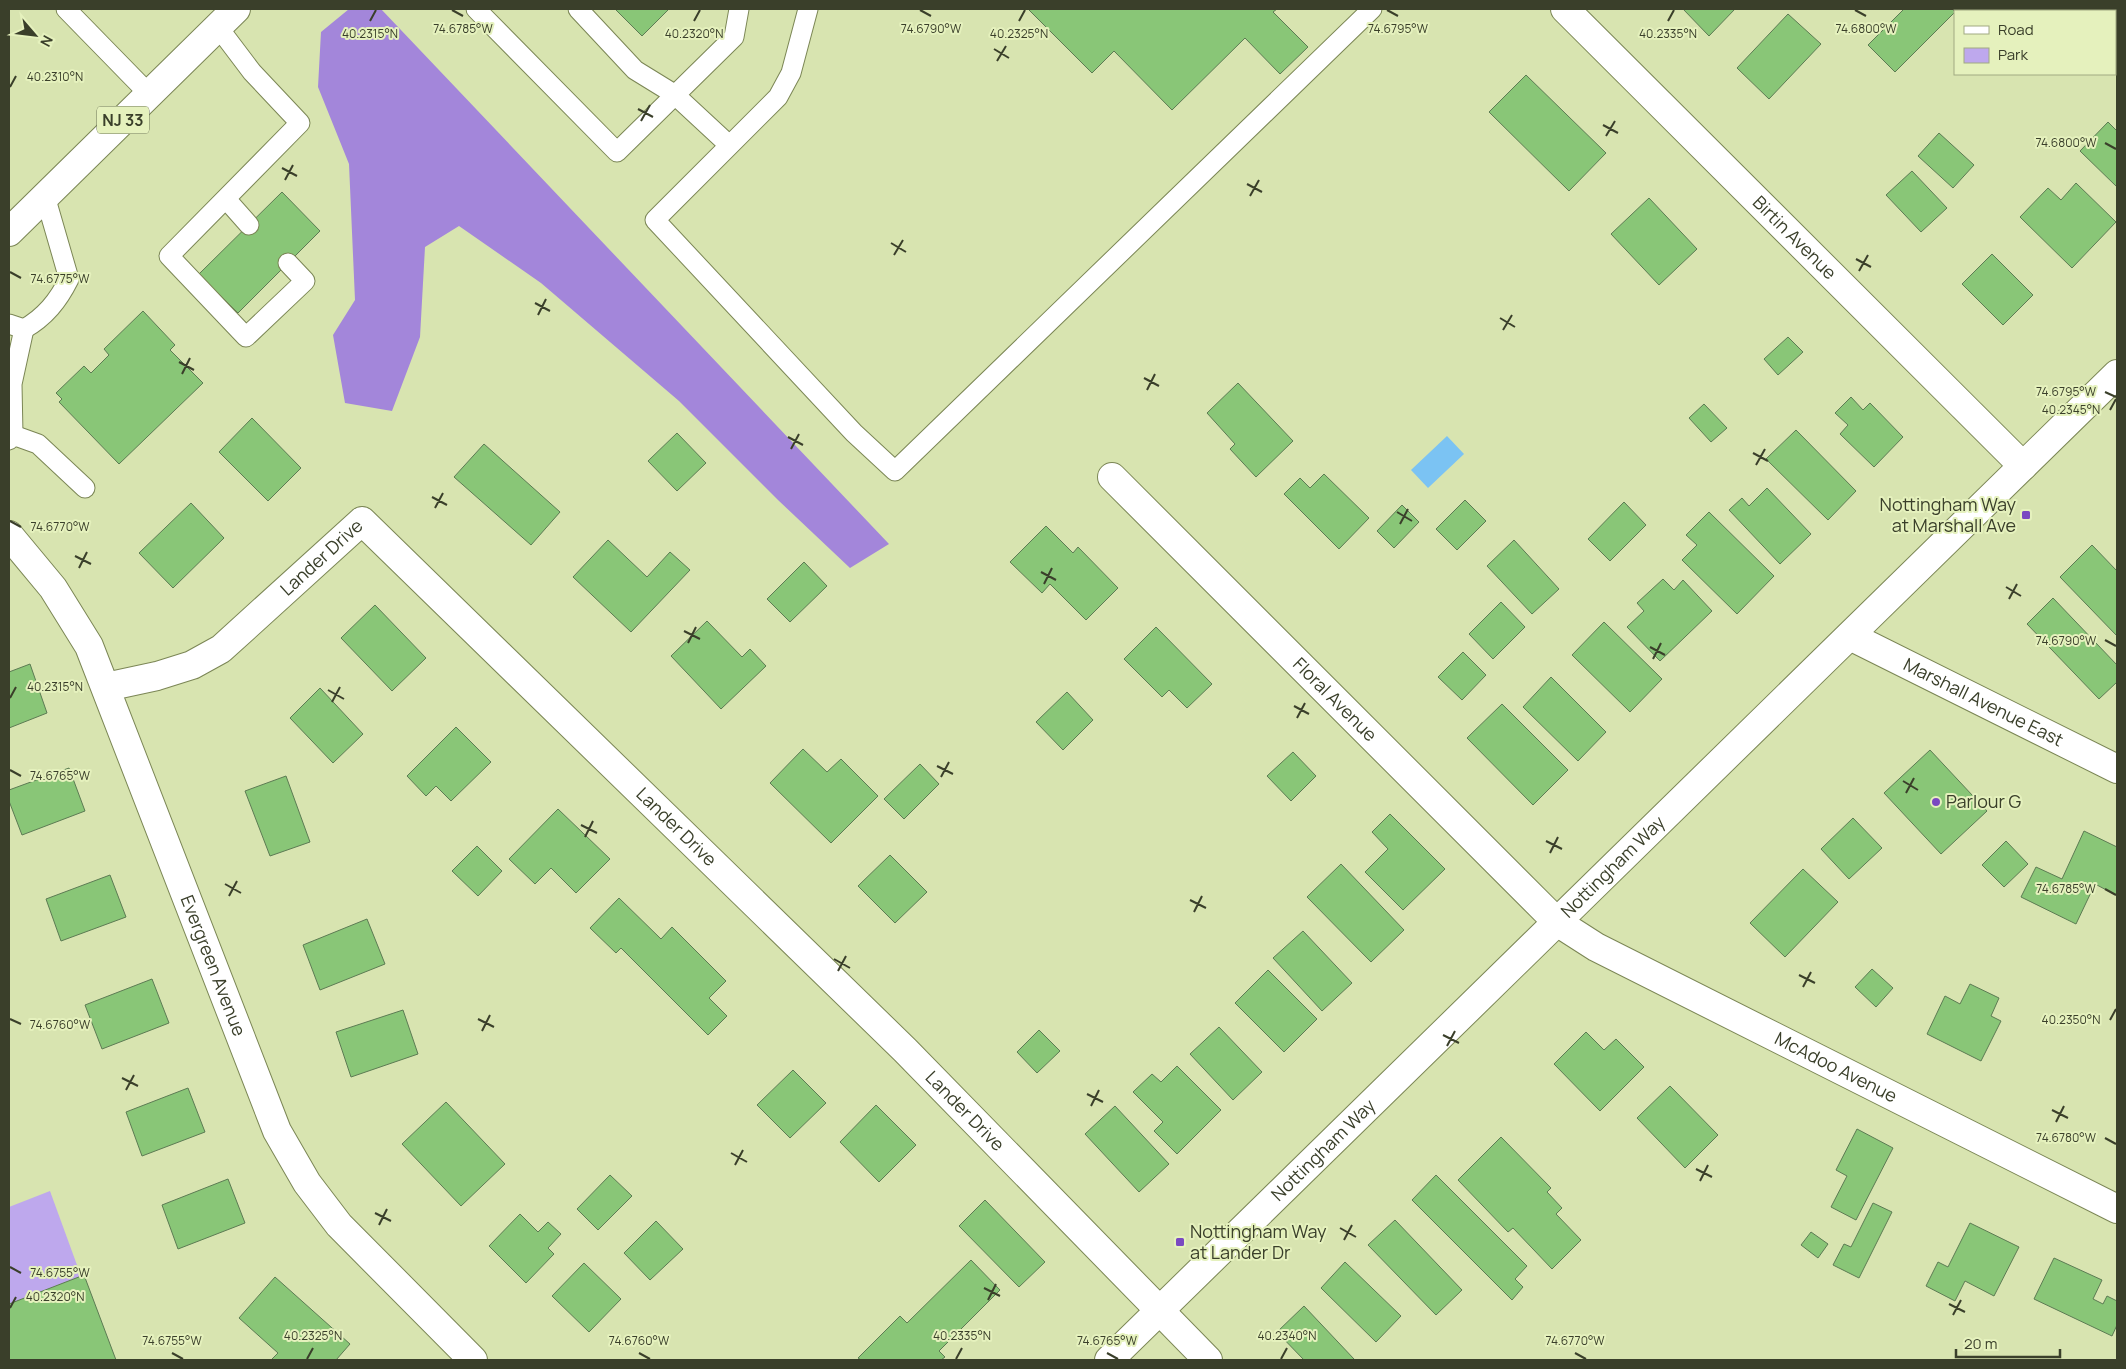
<svg xmlns="http://www.w3.org/2000/svg" width="2126" height="1369" viewBox="0 0 2126 1369" font-family="Manrope,sans-serif">
<rect width="100%" height="100%" fill="#d8e4b0"/>
<path fill="#bea8ed" d="M50,1191L81,1276L9,1304V1207Z"/>
<path fill="#a386da" d="M349,9H381L889,544L850,568L778,500L679,401L541,283L459,226L425,247L420,337L392,411L345,403L333,335L355,300L349,164L318,87L321,32Z"/>
<path fill="#7bc3f3" d="M1447,436L1464,454L1428,488L1411,470Z"/>
<g fill="#89c677" stroke="#5c7b53">
<path d="M615,9H669L642,36Z"/>
<path d="M1028,9H1277L1273,12L1308,47L1280,74L1245,38L1172,110L1114,51L1092,73Z"/>
<path d="M1683,9H1735L1709,36Z"/>
<path d="M1904,9H1952L1955,12L1895,72L1868,45Z"/>
<path d="M1788,14L1821,44L1769,99L1737,68Z"/>
<path d="M1526,75L1606,153L1569,191L1489,112Z"/>
<path d="M2108,122L2117,131V187L2080,151Z"/>
<path d="M1939,133L1974,165L1953,188L1918,156Z"/>
<path d="M1912,171L1947,208L1921,232L1886,195Z"/>
<path d="M2076,183L2116,222L2072,268L2020,217L2048,188L2061,200Z"/>
<path d="M282,192L320,231L238,313L199,274Z"/>
<path d="M1649,198L1697,249L1659,285L1611,234Z"/>
<path d="M1992,254L2033,295L2003,325L1962,284Z"/>
<path d="M143,311L175,345L170,350L203,383L119,464L59,402L62,399L56,393L84,366L91,373L109,355L104,349Z"/>
<path d="M1788,337L1803,352L1778,375L1764,359Z"/>
<path d="M1238,383L1293,441L1256,477L1230,449L1235,444L1207,413Z"/>
<path d="M1851,397L1863,410L1870,403L1903,437L1874,467L1840,434L1848,425L1835,413Z"/>
<path d="M1704,404L1727,428L1711,442L1689,418Z"/>
<path d="M252,418L301,468L268,501L219,452Z"/>
<path d="M1796,430L1856,491L1828,520L1766,459Z"/>
<path d="M677,433L706,463L677,491L648,461Z"/>
<path d="M484,444L560,512L531,545L454,477Z"/>
<path d="M1324,474L1369,518L1339,549L1284,494L1300,478L1310,488Z"/>
<path d="M1767,488L1811,534L1780,564L1729,510L1742,498L1749,506Z"/>
<path d="M1465,500L1486,521L1457,550L1436,529Z"/>
<path d="M1624,502L1646,525L1610,561L1588,539Z"/>
<path d="M191,503L224,538L173,588L139,553Z"/>
<path d="M1402,505L1419,522L1394,548L1377,531Z"/>
<path d="M1709,512L1774,576L1737,614L1682,560L1697,545L1686,535Z"/>
<path d="M1046,526L1073,553L1078,547L1118,588L1086,620L1050,584L1042,593L1010,562Z"/>
<path d="M608,540L647,577L670,552L690,570L631,632L573,577Z"/>
<path d="M1514,540L1559,589L1532,614L1487,566Z"/>
<path d="M2092,545L2117,571V636L2060,577Z"/>
<path d="M804,562L827,586L790,622L767,599Z"/>
<path d="M1663,579L1674,590L1683,580L1712,611L1660,661L1627,627L1644,611L1637,603Z"/>
<path d="M2053,598L2117,665V682L2099,699L2027,624Z"/>
<path d="M1501,602L1525,627L1493,659L1469,634Z"/>
<path d="M375,605L426,658L392,691L341,638Z"/>
<path d="M707,621L742,657L750,649L766,666L721,709L671,656Z"/>
<path d="M1604,622L1662,679L1630,712L1572,655Z"/>
<path d="M1156,627L1212,684L1187,708L1169,690L1162,697L1124,659Z"/>
<path d="M1463,652L1486,675L1462,700L1438,677Z"/>
<path d="M30,664L47,713L9,728V672Z"/>
<path d="M1551,677L1606,732L1578,761L1523,707Z"/>
<path d="M320,688L363,734L333,763L290,718Z"/>
<path d="M1067,692L1093,720L1063,750L1036,722Z"/>
<path d="M1502,704L1568,770L1533,805L1467,738Z"/>
<path d="M456,727L491,762L451,801L436,786L426,796L407,776Z"/>
<path d="M803,749L827,772L841,759L878,796L831,843L770,783Z"/>
<path d="M1930,750L1987,811L1941,854L1884,793Z"/>
<path d="M1293,752L1316,776L1291,801L1267,776Z"/>
<path d="M920,764L939,784L904,819L884,799Z"/>
<path d="M69,768L85,811L22,835L9,801V790Z"/>
<path d="M286,776L310,842L270,856L245,791Z"/>
<path d="M558,809L610,859L576,893L551,868L535,884L509,859Z"/>
<path d="M1390,814L1445,869L1403,910L1365,872L1388,849L1372,832Z"/>
<path d="M1853,818L1882,848L1849,879L1821,849Z"/>
<path d="M2084,831L2117,847V893L2116,895L2095,884L2076,924L2021,897L2036,867L2062,879Z"/>
<path d="M2006,841L2028,864L2004,887L1982,865Z"/>
<path d="M477,846L502,871L478,896L452,871Z"/>
<path d="M890,855L927,892L895,923L858,886Z"/>
<path d="M1341,864L1404,930L1371,962L1307,897Z"/>
<path d="M1803,869L1838,902L1785,957L1750,923Z"/>
<path d="M110,875L126,917L61,941L46,899Z"/>
<path d="M619,898L661,939L672,927L726,981L709,998L727,1016L708,1035L621,948L616,953L590,928Z"/>
<path d="M367,919L385,964L320,990L303,945Z"/>
<path d="M1303,931L1352,983L1322,1011L1273,958Z"/>
<path d="M1872,969L1893,988L1876,1007L1855,987Z"/>
<path d="M1268,970L1317,1019L1284,1052L1235,1003Z"/>
<path d="M152,979L169,1023L102,1049L85,1005Z"/>
<path d="M1970,984L1999,998L1991,1016L2001,1021L1981,1061L1927,1034L1945,996L1960,1004Z"/>
<path d="M403,1010L418,1054L351,1077L336,1032Z"/>
<path d="M1219,1027L1262,1072L1233,1100L1190,1054Z"/>
<path d="M1039,1030L1060,1051L1037,1073L1017,1052Z"/>
<path d="M1586,1032L1604,1050L1616,1039L1644,1067L1600,1111L1554,1064Z"/>
<path d="M1177,1066L1221,1110L1177,1154L1154,1131L1163,1122L1133,1092L1152,1074L1161,1082Z"/>
<path d="M793,1070L826,1103L790,1138L757,1105Z"/>
<path d="M1670,1086L1718,1135L1685,1168L1637,1118Z"/>
<path d="M188,1088L205,1132L142,1156L126,1112Z"/>
<path d="M446,1102L505,1164L461,1206L402,1144Z"/>
<path d="M876,1105L916,1145L879,1182L840,1142Z"/>
<path d="M1115,1106L1169,1164L1139,1192L1085,1134Z"/>
<path d="M1857,1129L1893,1148L1856,1220L1831,1207L1847,1176L1836,1170Z"/>
<path d="M1501,1137L1551,1188L1547,1192L1562,1208L1556,1214L1581,1240L1552,1269L1513,1228L1508,1232L1458,1180Z"/>
<path d="M610,1175L632,1196L598,1230L577,1209Z"/>
<path d="M1436,1175L1527,1266L1515,1279L1523,1287L1512,1300L1412,1200Z"/>
<path d="M228,1179L245,1223L178,1249L162,1205Z"/>
<path d="M985,1200L1045,1262L1019,1287L959,1226Z"/>
<path d="M1873,1203L1892,1212L1859,1278L1833,1265L1844,1244L1851,1247Z"/>
<path d="M520,1214L538,1232L548,1222L561,1234L548,1248L554,1254L526,1283L489,1246Z"/>
<path d="M1395,1220L1462,1290L1436,1315L1368,1245Z"/>
<path d="M656,1221L683,1249L650,1280L624,1253Z"/>
<path d="M1970,1223L2019,1247L1994,1296L1965,1281L1955,1301L1926,1286L1938,1262L1948,1267Z"/>
<path d="M1811,1232L1828,1244L1818,1258L1801,1245Z"/>
<path d="M2054,1258L2102,1280L2093,1299L2103,1304L2107,1296L2117,1301V1325L2112,1336L2034,1299Z"/>
<path d="M971,1260L1000,1290L939,1351L945,1357L941,1360H861L858,1358L900,1316L907,1323Z"/>
<path d="M1345,1262L1401,1316L1376,1342L1321,1288Z"/>
<path d="M584,1263L621,1299L589,1332L552,1296Z"/>
<path d="M84,1275L116,1360H9V1304Z"/>
<path d="M275,1277L350,1344L336,1360H271L278,1353L239,1318Z"/>
<path d="M1304,1306L1354,1359L1353,1360H1304L1277,1332Z"/>
</g>
<g fill="none" stroke-linecap="round" stroke-linejoin="round">
<defs>
<g id="service">
<path d="M66,9L149,94"/>
<path d="M476,9L617,152L734,37L739,9"/>
<path d="M578,9L635,70L674,94L729,145"/>
<path d="M808,9L791,73L778,97L655,220L854,433L895,471L1372,9"/>
<path d="M218,27L252,72L300,123L169,256L246,337L305,281L288,263"/>
<path d="M226,199L249,225"/>
<path d="M9,324L24,329C45,317 58,301 69,279L45,196"/>
<path d="M13,435L12,384L24,329"/>
<path d="M9,440L13,435L38,444L85,488"/>
</g>
<g id="minor">
<path id="s1" d="M1565,9L2023,466"/>
<path id="s2" d="M1112,477L1557,922L1596,947L2117,1209"/>
<path id="s3" d="M9,535L53,588L89,646L277,1131L307,1183L339,1225L473,1360"/>
<path id="s4" d="M1850,636L2117,769"/>
<path id="s5" d="M106,687L157,676L192,665L221,649L362,521L905,1050L1208,1360"/>
</g>
<g id="tertiary">
<path id="s6" d="M1109,1360L2117,374"/>
</g>
<path id="primary" d="M9,232L236,9"/>
</defs>
<use href="#service" stroke="#7b8655" stroke-width="21"/>
<use href="#minor" stroke="#7b8655" stroke-width="30"/>
<use href="#tertiary" stroke="#7b8655" stroke-width="30"/>
<use href="#primary" stroke="#7b8655" stroke-width="30"/>
<use href="#service" stroke="#fff" stroke-width="19"/>
<use href="#minor" stroke="#fff" stroke-width="28"/>
<use href="#tertiary" stroke="#fff" stroke-width="28"/>
<use href="#primary" stroke="#fff" stroke-width="28"/>
</g>
<path fill="none" stroke="#3a3f2a" stroke-width="2" d="M452,10L463,16M920,10L931,16M1387,10L1398,16M1855,10L1866,16M370,21L376,10M694,21L700,10M1019,21L1025,10M1668,21L1674,10M994,49L1009,58M997,61L1006,46M10,87L16,76M638,109L653,117M641,121L650,105M1603,125L1618,133M1606,136L1615,121M2105,143L2116,149M282,168L297,176M285,180L293,165M1247,184L1262,192M1250,196L1259,180M891,243L906,252M894,255L903,240M1856,259L1871,267M1859,271L1868,255M10,272L21,278M535,303L550,311M538,315L546,299M1500,318L1515,327M1503,330L1512,315M179,362L194,370M182,374L190,358M1144,378L1159,386M1147,390L1155,374M2105,392L2116,397M2110,410L2116,399M788,437L803,445M791,449L799,434M1753,453L1768,461M1756,465L1765,449M432,497L447,505M435,508L443,493M1397,512L1412,521M10,521L21,527M1400,524L1408,509M75,556L91,564M79,568L87,552M1041,572L1056,580M1044,584L1052,568M2006,587L2021,596M2009,599L2017,584M684,631L700,639M2105,640L2116,646M688,643L696,627M1650,647L1665,655M1653,659L1661,643M328,690L344,699M10,698L16,687M332,702L340,687M1294,706L1309,714M1297,718L1305,703M937,766L953,774M10,770L21,776M941,777L949,762M1903,781L1918,790M1906,793L1914,778M581,825L597,833M585,837L593,821M1546,841L1562,849M1550,853L1558,837M225,884L241,893M2105,889L2116,895M229,896L237,881M1190,900L1206,908M1194,912L1202,896M834,959L850,968M838,971L846,956M1799,975L1815,983M1803,987L1811,972M10,1019L21,1024M478,1019L494,1027M2110,1020L2116,1009M482,1031L490,1015M1443,1035L1459,1043M1447,1046L1455,1031M122,1078L138,1086M126,1090L134,1075M1087,1094L1103,1102M1091,1106L1099,1090M2052,1110L2068,1118M2056,1122L2064,1106M2105,1138L2116,1144M731,1153L747,1162M735,1165L743,1150M1696,1169L1712,1177M1700,1181L1708,1165M375,1213L391,1221M379,1225L387,1209M1340,1228L1356,1237M1344,1240L1352,1225M10,1267L21,1273M984,1288L1000,1296M988,1300L996,1284M1949,1304L1965,1312M10,1308L16,1297M1953,1315L1961,1300M172,1353L183,1359M639,1353L650,1359M1107,1353L1118,1359M1575,1353L1586,1359M307,1359L313,1348M956,1359L962,1348M1281,1359L1287,1348"/>
<g fill="#7a49c1" stroke="#e5f1bd" stroke-width="2">
<rect x="2021" y="510" width="10" height="10" rx="2.5"/>
<circle cx="1936" cy="802" r="5"/>
<rect x="1175" y="1237" width="10" height="10" rx="2.5"/>
</g>
<g text-anchor="middle" stroke-width="4" stroke-linejoin="round" paint-order="stroke">
<rect fill="#e5f1bd" stroke="#6d7456" stroke-width="1" x="97" y="106.5" width="52" height="27" rx="4"/>
<g font-size="16" font-weight="bold" fill="#3a3f2a">
<text x="123" y="126">NJ 33</text>
</g>
<g font-size="18" fill="#3a3f2a" stroke="#e5f1bd">
<text dy="6" stroke="none"><textPath href="#s1" startOffset="324">Birtin Avenue</textPath></text>
<text dy="6" stroke="none"><textPath href="#s5" startOffset="258">Lander Drive</textPath></text>
<text dy="6" stroke="none"><textPath href="#s2" startOffset="315">Floral Avenue</textPath></text>
<text dy="6" stroke="none"><textPath href="#s4" startOffset="149">Marshall Avenue East</textPath></text>
<text dy="6" stroke="none"><textPath href="#s5" startOffset="751">Lander Drive</textPath></text>
<text dy="6" stroke="none"><textPath href="#s6" startOffset="705">Nottingham Way</textPath></text>
<text dy="6" stroke="none"><textPath href="#s3" startOffset="480">Evergreen Avenue</textPath></text>
<text dy="6" stroke="none"><textPath href="#s2" startOffset="944">McAdoo Avenue</textPath></text>
<text dy="6" stroke="none"><textPath href="#s5" startOffset="1156">Lander Drive</textPath></text>
<text dy="6" stroke="none"><textPath href="#s6" startOffset="300">Nottingham Way</textPath></text>
</g>
<g font-size="18" fill="#3a3f2a" stroke="#e5f1bd" text-anchor="start">
<text x="2016" y="511" text-anchor="end">Nottingham Way<tspan x="2016" dy="21">at Marshall Ave</tspan></text>
<text x="1946" y="808">Parlour G</text>
<text x="1190" y="1238">Nottingham Way<tspan x="1190" dy="21">at Lander Dr</tspan></text>
</g>
</g>
<g font-size="12" text-anchor="middle" fill="#3a3f2a" stroke="#e5f1bd" stroke-width="4" stroke-linejoin="round" paint-order="stroke">
<text x="463" y="33">74.6785°W</text>
<text x="931" y="33">74.6790°W</text>
<text x="1398" y="33">74.6795°W</text>
<text x="1866" y="33">74.6800°W</text>
<text x="370" y="38">40.2315°N</text>
<text x="694" y="38">40.2320°N</text>
<text x="1019" y="38">40.2325°N</text>
<text x="1668" y="38">40.2335°N</text>
<text x="55" y="81">40.2310°N</text>
<text x="2066" y="147">74.6800°W</text>
<text x="60" y="283">74.6775°W</text>
<text x="2066" y="396">74.6795°W</text>
<text x="2071" y="414">40.2345°N</text>
<text x="60" y="531">74.6770°W</text>
<text x="2066" y="645">74.6790°W</text>
<text x="55" y="691">40.2315°N</text>
<text x="60" y="780">74.6765°W</text>
<text x="2066" y="893">74.6785°W</text>
<text x="2071" y="1024">40.2350°N</text>
<text x="60" y="1029">74.6760°W</text>
<text x="2066" y="1142">74.6780°W</text>
<text x="60" y="1277">74.6755°W</text>
<text x="55" y="1301">40.2320°N</text>
<text x="313" y="1340">40.2325°N</text>
<text x="962" y="1340">40.2335°N</text>
<text x="1287" y="1340">40.2340°N</text>
<text x="172" y="1345">74.6755°W</text>
<text x="639" y="1345">74.6760°W</text>
<text x="1107" y="1345">74.6765°W</text>
<text x="1575" y="1345">74.6770°W</text>
</g>
<rect width="2126" height="1369" fill="none" stroke="#3a3f2a" stroke-width="20"/>
<rect x="1954" y="10" width="162" height="65" fill="#e5f1bd" stroke="#a1aa82"/>
<rect x="1964" y="26" width="25" height="8" fill="#ffffff" stroke="#a1aa82"/>
<text x="1998" y="35" font-size="15" fill="#3a3f2a">Road</text>
<rect x="1964" y="48" width="25" height="15" fill="#bea8ed" stroke="#a1aa82"/>
<text x="1998" y="60" font-size="15" fill="#3a3f2a">Park</text>
<g transform="translate(35 35) rotate(118)" stroke="#e5f1bd" stroke-width="4" paint-order="stroke">
<path d="M0-4L9 19L0 12L-9 19Z" fill="#3a3f2a"/>
<text y="-8" font-size="14" font-weight="bold" text-anchor="middle" fill="#3a3f2a">N</text>
</g>
<path d="M1956 1349v8h104v-8" fill="none" stroke="#3a3f2a" stroke-width="2.5"/>
<text x="1964" y="1349" font-size="15" fill="#3a3f2a" stroke="#e5f1bd" stroke-width="4" paint-order="stroke">20 m</text>
</svg>
